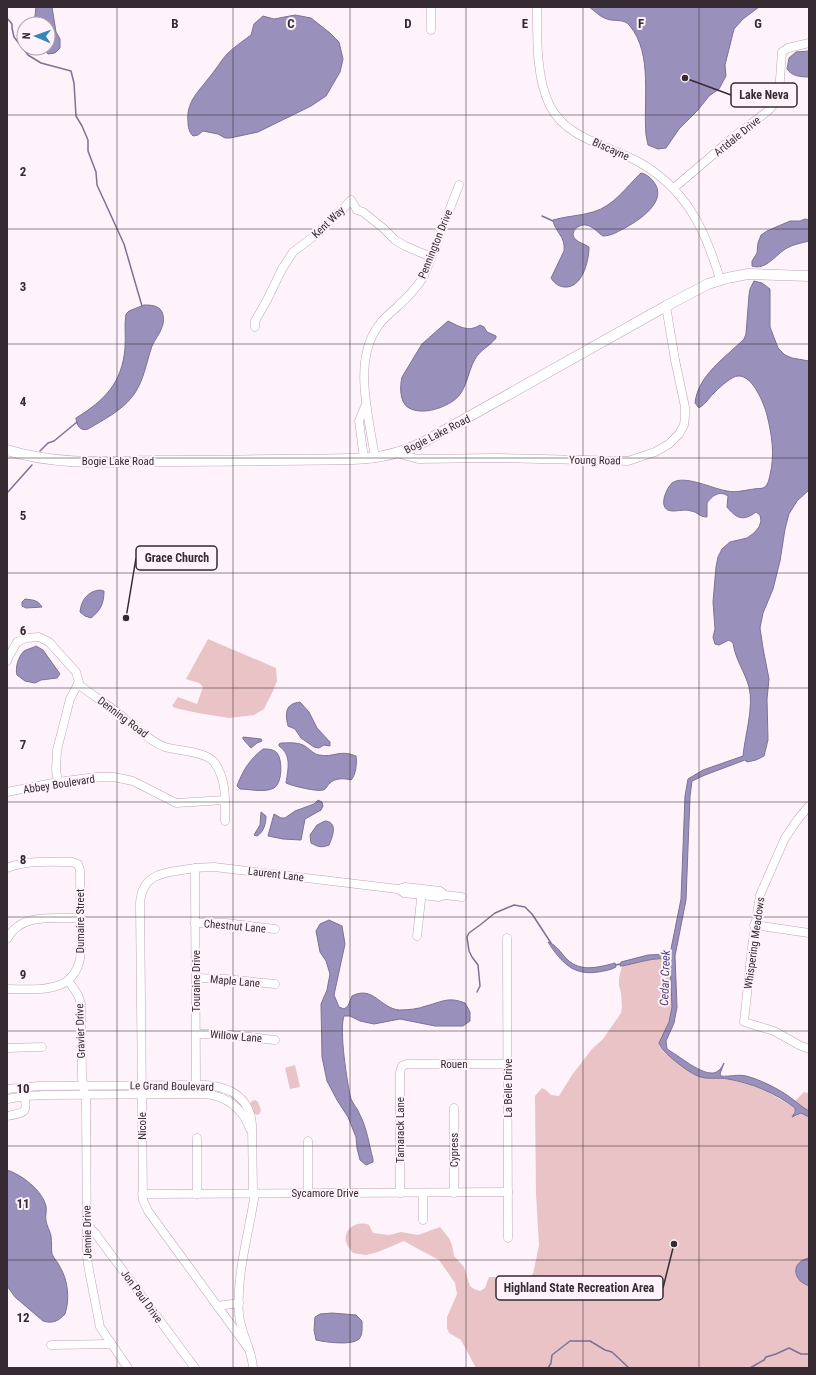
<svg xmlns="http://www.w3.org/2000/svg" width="816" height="1375" viewBox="0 0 816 1375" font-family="'Roboto Condensed',sans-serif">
<rect width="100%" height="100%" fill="#fef3fb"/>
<g fill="#e9c3c5">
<path d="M208,639L276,668L277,681L272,693L264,709L254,715L229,718L198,713L175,708L172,706L178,697L197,704L203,687L199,683L186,679Z"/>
<path d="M662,958L670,959C671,977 675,995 671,1013C669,1024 664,1035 659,1046L664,1052L693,1074L708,1078L728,1079L745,1083L766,1091L792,1106L795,1109L793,1114L795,1117L801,1113L809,1117V1368H476L461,1340L449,1333L447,1328V1317L457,1294L455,1283L439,1260L420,1250L404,1241L378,1252L366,1255L353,1253C350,1249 347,1246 346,1242C343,1228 358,1220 369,1225L373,1233L389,1235L401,1232L418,1235L440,1227L449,1238L452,1245L454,1256L464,1267L470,1286L474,1289L480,1291L485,1288L489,1277H504L525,1279L533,1274L539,1245L536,1194L535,1096L542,1088L546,1090L551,1095L559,1096L572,1075L592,1049L603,1039L621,1013L622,1006L621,993L619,985V978L622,966L642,960Z"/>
<path d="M295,1065L300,1087L290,1089L285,1068Z"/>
<path d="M804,1092L809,1093V1111L801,1107L795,1101Z"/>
<path d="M255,1100L258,1102L261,1110L260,1113L258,1115L253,1113L249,1105L252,1101Z"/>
</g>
<g fill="#9a90bc" stroke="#7c7293">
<path d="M36,7H52L56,32L60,39V48L55,53L48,54L43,48H48V24H34Z"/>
<path d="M589,7H759L743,19L734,29L725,65L726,76L719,89L709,96L698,110L679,129L666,148L658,149L648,145L646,135C643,100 653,54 630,26C624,18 615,22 607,19C600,17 595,11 589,7Z"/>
<path d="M295,15L311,18L330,33L339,42L343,59L340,72L326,96L311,106L258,132L230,138H225L218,134L203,131L198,135L193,136C189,132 188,127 188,122C186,103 197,93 208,79C215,71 220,62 227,54C234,47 243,41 251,35L254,24L263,16L274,19Z"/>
<path d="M809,51V77C800,77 792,76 787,69L789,58L796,52Z"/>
<path d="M641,173C646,174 650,177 653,181C670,201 638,221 623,229C617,232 611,236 603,236C598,233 593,226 586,225C579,224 569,231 575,239C579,243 585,244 589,247C589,261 582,289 564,287C558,286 554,283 551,278L564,251C566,236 554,231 553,220C566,216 580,216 593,212C614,206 626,187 641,173Z"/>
<path d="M805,219L809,220V241C802,243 794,244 787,248C776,254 766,271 752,266V261L757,253L758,243L761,235L767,231L790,221H800Z"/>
<path d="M754,281L762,283L770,289V327L778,348L785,355L792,358L809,361V490L797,501L789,514L785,529L780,561L773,589L763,613L760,628L763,648L769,679L767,699L768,740L764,756L756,760L747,762L745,760L705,775L692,781L690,796L686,900L675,956L677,1007L674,1023L666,1041L667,1049L670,1051C681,1057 707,1080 718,1071C721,1069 722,1066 724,1063L720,1074L721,1076C730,1077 738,1074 746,1076C759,1079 781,1090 791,1098C798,1103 802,1107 809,1111V1117L801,1113L792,1117L795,1112V1108C776,1093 751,1083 728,1079C718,1077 707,1080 698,1076C689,1073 660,1051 659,1043L669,1022L672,1007L670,959C653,957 638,963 622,966H620L621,962L648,955L670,954L681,899L685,796L688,779L703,770L743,756C745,735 754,707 749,687C745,672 735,659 733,643L729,640L719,645L715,644L713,637L715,629L713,602L716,567L718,557L722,549L730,542L747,538L754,533L759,527L761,521L760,515L756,512C743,522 736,518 727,507L728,496C719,490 712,496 707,503V517C699,517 698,512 691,511C685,509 679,511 673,511C657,511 665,490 672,483C684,474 713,489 727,491C737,493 745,490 754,489C757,488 761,489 763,488C768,486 769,479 770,475C775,454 772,436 767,415C764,404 753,375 738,376C732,376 720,387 716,391C710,396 706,404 699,408L695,403C698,375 725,358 744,339L746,334L749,295L750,289Z"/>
<path d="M144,305C150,305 159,305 162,312C164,316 164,323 162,327C160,334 155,339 152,346C146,363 144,382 132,397C121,411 103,420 88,429C81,432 76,425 76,418C105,400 122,383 125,348C126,337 124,325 126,314L129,311Z"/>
<path d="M448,321C459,326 468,333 480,325L484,327L487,332L496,336V338C490,346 480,350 475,359C467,373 467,392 453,401C441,409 422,415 409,408C399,403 400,385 402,377L422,344Z"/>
<path d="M100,590L104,591C104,603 101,610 91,618L85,616L80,612C81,600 88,591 100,590Z"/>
<path d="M25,599C33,600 38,600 42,607L26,608L22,606V602Z"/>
<path d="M36,646L43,650L60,674L57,678L41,680L35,683L25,681L17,675C15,668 18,657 24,651C27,649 33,648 36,646Z"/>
<path d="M300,702L309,712L317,728L330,742V746L324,745L319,748L314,747L301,738L295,729L288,726C285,713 285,704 300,702Z"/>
<path d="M243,737L261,739L262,741L257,743L251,748L243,739Z"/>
<path d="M281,743C288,743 296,742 303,745C309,748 313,754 319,755C334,758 339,749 356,756C357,763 356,775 351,780C344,778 335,778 330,783C327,785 327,789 323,790C318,792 292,786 286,783C288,769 292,755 279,746V744Z"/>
<path d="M263,749C268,749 274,749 277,753C283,760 282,784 274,788C264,793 250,789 240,789L237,786C243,770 250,759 263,749Z"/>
<path d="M318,800L322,802L323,806L321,810L305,819L301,840L283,839L268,836L274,814L281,818H285L295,811L314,804Z"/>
<path d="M261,812L266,816C266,823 264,832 257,836L254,835L260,825Z"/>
<path d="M325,821C338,822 333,836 329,845C322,848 318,847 311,843L310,835L317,825Z"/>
<path d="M329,920L342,926L345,944L334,995L339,1007L344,1009L348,1006L352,996C373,985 380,1008 399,1010C408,1010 418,1009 426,1006C435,1004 444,999 453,1000C457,1000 462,1002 465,1003L470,1012V1021L463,1026H435L400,1019L374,1024L360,1021L350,1016H344C339,1030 347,1083 351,1099C353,1104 358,1109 360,1115C367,1128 369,1145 373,1159V1162L366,1165L360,1160L357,1148L356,1137L348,1117L337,1100L327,1081L322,1057L321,1004L327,990L330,974L326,961L320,952L316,931L320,924Z"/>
<path d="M548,942C556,945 559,950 564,956C578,973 596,968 615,963L616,967C611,970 604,971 598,972C573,976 561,962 548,942Z"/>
<path d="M7,1170C22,1175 42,1190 46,1206C47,1211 45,1216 46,1221C47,1226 50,1231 51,1236C52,1242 51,1248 52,1254C54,1259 58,1262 60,1267C68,1280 70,1299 65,1314C59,1321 52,1324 43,1321L15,1297L7,1286Z"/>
<path d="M809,1258V1286C805,1284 800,1282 798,1278C792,1268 799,1260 809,1258Z"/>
<path d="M332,1313L356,1315L362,1321C362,1326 363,1335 359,1339C352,1346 325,1342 316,1340L314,1330L315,1317L320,1314Z"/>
</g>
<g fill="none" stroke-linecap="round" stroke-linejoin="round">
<g stroke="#7c7293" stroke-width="1.5">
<path d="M7,18L12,24V28L14,37L28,55L41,63L71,71L74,83L76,116L82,126L88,140V151L96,172L97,185L124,244L142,306"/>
<path d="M542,216L553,221"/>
<path d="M40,451L48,443L54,441L77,422"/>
<path d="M7,493L32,465"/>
<path d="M616,965L620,964"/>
<path d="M477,992L480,986L478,965L472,957L469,951L467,937L469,933L480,925L495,913L514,905L525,907L532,914L551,943"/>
<path d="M548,1368L551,1363L552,1355L570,1341H590L605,1350L612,1352L629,1368"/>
<path d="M750,1368L764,1360L766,1357L776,1354L789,1348L801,1354H809"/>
</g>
<defs>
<g id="minor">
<path d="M537,7C537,37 536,78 550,106C566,138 608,146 637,161C686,188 705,229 720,279"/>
<path d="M431,30V7"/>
<path d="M674,188L736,135L768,111L774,104L779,93L782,52L788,48L809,43"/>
<path d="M255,327V321L267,300L282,269L293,252L317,234L334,216L342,210L351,200L357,210L363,212L383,228L395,240L405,246L431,257"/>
<path d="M396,453L418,459L494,458L628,461L655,452L669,444L679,434L684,425L685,416V407L675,360L666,306"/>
<path d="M375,458C369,417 352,360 379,325C384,317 392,312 398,306C408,297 417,287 424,276L459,185"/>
<path d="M364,459L359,421L366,404"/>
<path d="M7,661L9,656L17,642L26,638L39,637L49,642L76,672L79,682L70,699L57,750L56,770L58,782"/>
<path d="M78,684C91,694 105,703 118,713C131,724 149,741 165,747C178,751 204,751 214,762C227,779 225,801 225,821"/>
<path d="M7,792L58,782L96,777H114L133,781L176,803L225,800"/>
<path d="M809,806L798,819L785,838L760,895L752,947L744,1022L774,1031L799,1045L809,1049"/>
<path d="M7,868C28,860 50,862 72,862L78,864L80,870L81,951C78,995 40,989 7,989"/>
<path d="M195,868L196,1089"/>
<path d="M398,889L405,887L440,891L445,895"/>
<path d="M195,923H226L275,929"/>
<path d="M754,925L809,933"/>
<path d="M417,936L422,891"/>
<path d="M507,938L508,1238"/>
<path d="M7,939C21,912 55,919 81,918"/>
<path d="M196,978L225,979L275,984"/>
<path d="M68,980L78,995L81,1004L82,1078L86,1100L87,1256L88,1265L100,1327L128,1368"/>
<path d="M196,1034H222L275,1040"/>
<path d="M7,1048L42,1047"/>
<path d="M7,1089L39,1086L206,1085C231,1087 250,1098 252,1125L253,1193"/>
<path d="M7,1099L25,1096L45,1095L204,1094C227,1096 242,1107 250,1129"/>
<path d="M454,1108V1193"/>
<path d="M7,1116C28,1112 27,1113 24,1091"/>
<path d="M197,1138V1194"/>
<path d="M308,1141V1193"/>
<path d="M400,1193V1072L402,1066L407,1064H508"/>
<path d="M142,1194L508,1192"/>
<path d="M423,1220V1193"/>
<path d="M87,1228L91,1229L95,1233L195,1368"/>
<path d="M217,1306L239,1303"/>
<path d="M51,1345L111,1344"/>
<path d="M248,1348L148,1211L143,1200L140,903C142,876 160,873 182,870C193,868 203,867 214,867L398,889L404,893L422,895L439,897L445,895L462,897"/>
<path d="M253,1368C252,1349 241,1334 239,1315C236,1275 249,1233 255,1193"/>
</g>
<path id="major" d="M7,450C54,465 105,462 155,461C220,461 286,460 352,459C381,459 406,452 431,438L666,306L708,284L727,278L748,274L809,276"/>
</defs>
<use href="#minor" stroke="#bfa3b8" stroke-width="9"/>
<use href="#major" stroke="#bfa3b8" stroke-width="11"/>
<use href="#minor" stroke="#fff" stroke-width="8"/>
<use href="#major" stroke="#fff" stroke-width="10"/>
</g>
<path fill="none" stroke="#362b33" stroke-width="1" stroke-opacity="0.55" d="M117,7V1368M233,7V1368M350,7V1368M466,7V1368M583,7V1368M699,7V1368M7,115H809M7,229H809M7,344H809M7,458H809M7,573H809M7,688H809M7,802H809M7,917H809M7,1031H809M7,1146H809M7,1260H809"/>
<g text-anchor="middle" stroke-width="4" stroke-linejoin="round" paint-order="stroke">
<g font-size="11" fill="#362b33" stroke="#fef3fb">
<text transform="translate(737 136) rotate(-39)" y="4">Artdale Drive</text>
<text transform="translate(611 149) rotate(24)" y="4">Biscayne</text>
<text transform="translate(328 222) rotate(-44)" y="4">Kent Way</text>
<text transform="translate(435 244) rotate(-68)" y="4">Pennington Drive</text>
<text transform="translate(437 434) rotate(-27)" y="4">Bogie Lake Road</text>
<text transform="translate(595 460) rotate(1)" y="4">Young Road</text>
<text x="118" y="465">Bogie Lake Road</text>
<text transform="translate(123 717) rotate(37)" y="4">Denning Road</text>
<text transform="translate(59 784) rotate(-9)" y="4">Abbey Boulevard</text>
<text transform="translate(276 874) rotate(7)" y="4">Laurent Lane</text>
<text transform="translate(80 921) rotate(-90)" y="4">Dumaire Street</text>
<text transform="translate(235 926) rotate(5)" y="4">Chestnut Lane</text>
<text transform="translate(754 943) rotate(-82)" y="4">Whispering Meadows</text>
<text transform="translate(196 981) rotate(-90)" y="4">Touraine Drive</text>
<text transform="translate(235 981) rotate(5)" y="4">Maple Lane</text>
<text transform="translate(80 1031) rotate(-92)" y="4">Gravier Drive</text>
<text transform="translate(236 1036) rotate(5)" y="4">Willow Lane</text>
<text x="454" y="1068">Rouen</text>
<text transform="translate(172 1086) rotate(1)" y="4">Le Grand Boulevard</text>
<text transform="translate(508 1088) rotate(-90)" y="4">La Belle Drive</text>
<text transform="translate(142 1126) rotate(-90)" y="4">Nicole</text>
<text transform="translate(400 1130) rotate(-90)" y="4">Tamarack Lane</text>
<text transform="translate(454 1150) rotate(-90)" y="4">Cypress</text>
<text x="325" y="1197">Sycamore Drive</text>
<text transform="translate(87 1232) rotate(-91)" y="4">Jennie Drive</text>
<text transform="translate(142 1296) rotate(54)" y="4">Jon Paul Drive</text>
</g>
<g font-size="12" font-style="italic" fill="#4d3c75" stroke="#fef3fb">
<text transform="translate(665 978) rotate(-88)" y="4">Cedar Creek</text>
</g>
</g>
<g font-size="13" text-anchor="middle" font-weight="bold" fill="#362b33" stroke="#fef3fb" stroke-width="4" stroke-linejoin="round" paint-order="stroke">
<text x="175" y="28">B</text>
<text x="291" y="28">C</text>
<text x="408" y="28">D</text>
<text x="525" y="28">E</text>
<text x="641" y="28">F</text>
<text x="758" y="28">G</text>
<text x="23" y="176">2</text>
<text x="23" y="291">3</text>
<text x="23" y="406">4</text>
<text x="23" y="520">5</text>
<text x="23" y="635">6</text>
<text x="23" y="749">7</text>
<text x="23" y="864">8</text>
<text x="23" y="979">9</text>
<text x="23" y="1093">10</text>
<text x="23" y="1208">11</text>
<text x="23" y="1322">12</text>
</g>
<path fill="none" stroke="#362b33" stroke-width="1.5" d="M685 78L731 95M126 618L136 558M674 1244L663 1288"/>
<g fill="#362b33" stroke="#fef3fb" stroke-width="1.5">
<circle cx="685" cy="78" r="4"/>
<circle cx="126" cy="618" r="4"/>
<circle cx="674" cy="1244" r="4"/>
</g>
<g fill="#fef3fb" stroke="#362b33" stroke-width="1.5">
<rect x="731" y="83" width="66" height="24" rx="4"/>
<rect x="136" y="546" width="81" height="24" rx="4"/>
<rect x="496" y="1276" width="167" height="24" rx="4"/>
</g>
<g font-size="12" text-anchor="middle" font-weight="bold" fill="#362b33">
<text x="764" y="99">Lake Neva</text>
<text x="177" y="562">Grace Church</text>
<text x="579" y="1292">Highland State Recreation Area</text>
</g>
<rect width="816" height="1375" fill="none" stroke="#362b33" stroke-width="16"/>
<g transform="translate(36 36) rotate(272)"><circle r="19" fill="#fef3fb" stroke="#aea3ab"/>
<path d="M0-3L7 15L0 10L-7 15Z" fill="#3289b8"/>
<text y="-6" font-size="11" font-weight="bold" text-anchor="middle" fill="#362b33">N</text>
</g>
</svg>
